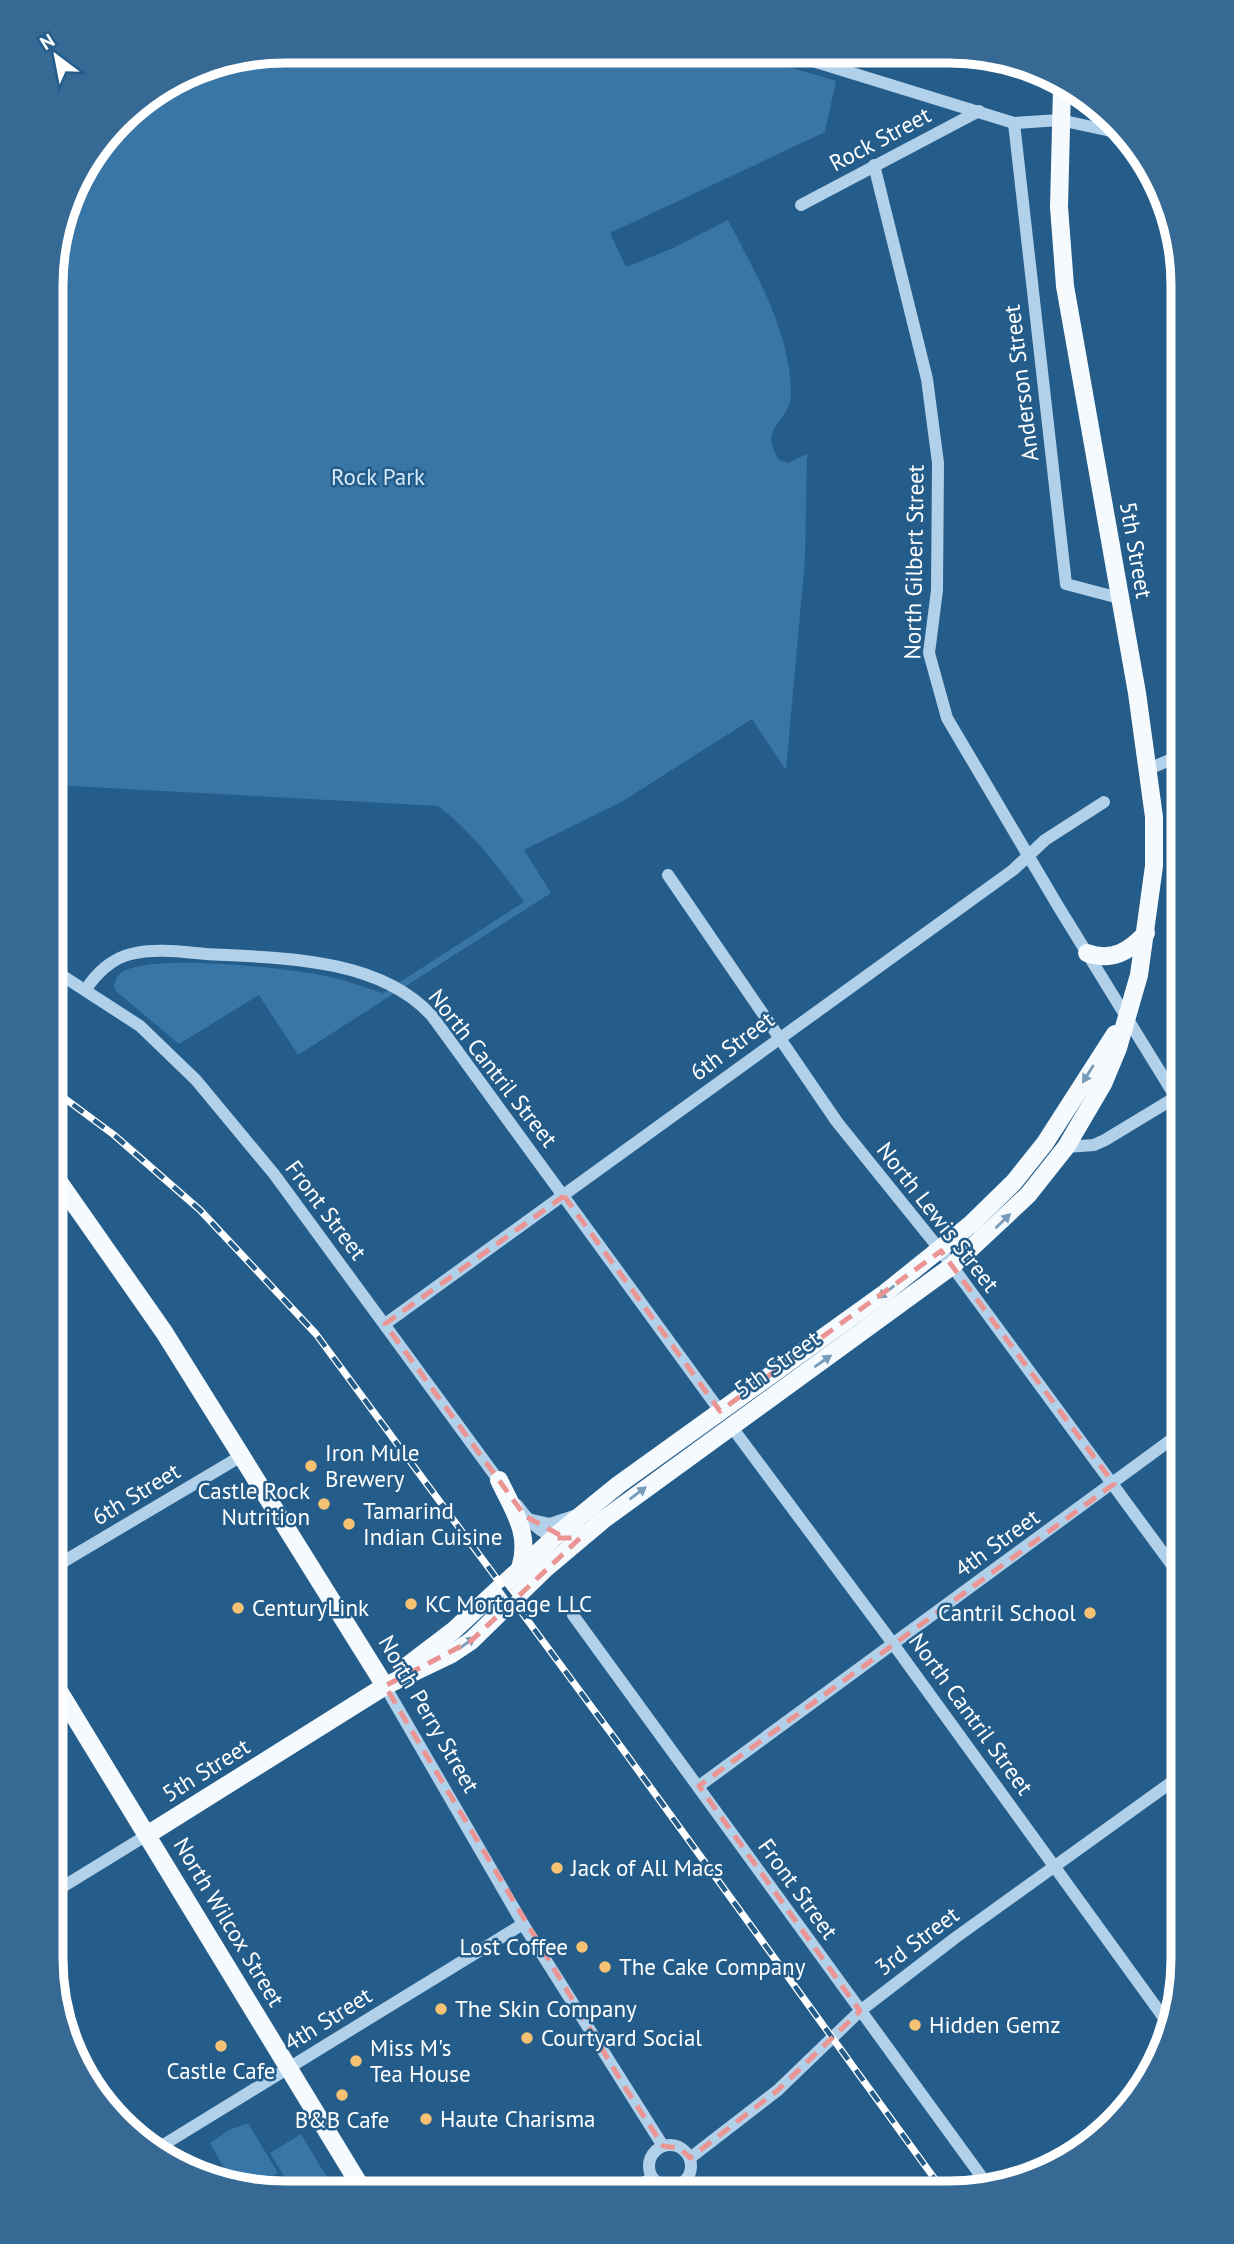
<svg xmlns="http://www.w3.org/2000/svg" width="1234" height="2244" viewBox="0 0 1234 2244" font-family="'PT Sans',sans-serif">
<rect width="100%" height="100%" fill="#245c8a"/>
<g fill="#3876a7">
<path d="M285,51L746,54L836,81L825,132L610,233L626,267L673,248L728,220C755,273 790,330 791,392C792,423 756,425 779,460L788,463L807,454L805,559L786,770L752,719L623,801L524,850L551,893L298,1055L259,995L179,1044L117,992L114,986C115,978 119,973 126,970C161,954 286,968 326,976C345,980 364,987 383,993L524,902C498,866 473,833 438,806L52,785L53,254L75,181L130,109L195,68Z"/>
<path d="M248,2123L278,2173L250,2190L232,2182L210,2143L229,2130Z"/>
<path d="M301,2134L335,2191H293L270,2153Z"/>
</g>
<g fill="none" stroke-linecap="round" stroke-linejoin="round">
<g stroke="#b1d1ea" stroke-width="12">
<path d="M790,54L1014,123L1060,120L1120,133"/>
<path d="M1014,123L1066,584L1119,598"/>
<path d="M874,165L927,379L938,463L937,590L929,653L947,718L1058,906L1183,1109"/>
<path d="M801,205L979,111"/>
<path d="M1149,769L1183,754"/>
<path d="M668,875L837,1122L941,1251L1183,1580"/>
<path d="M52,969L140,1026L196,1080L274,1174L502,1485"/>
<path d="M86,989C96,974 112,958 131,954C155,948 182,952 206,954C279,958 379,957 432,1016L720,1411"/>
<path d="M1066,1147L1094,1145L1105,1140L1176,1097"/>
<path d="M385,1324L1013,870L1045,840L1104,802"/>
<path d="M731,1426L894,1645L1172,2029"/>
<path d="M517,1505C536,1531 553,1546 585,1530"/>
<path d="M532,1520L550,1524L574,1516"/>
<path d="M51,1569L243,1455"/>
<path d="M573,1615L989,2187"/>
<path d="M385,1686L523,1924L663,2146"/>
<path d="M699,1786L1183,1431"/>
<path d="M51,1894L147,1835"/>
<circle cx="670" cy="2166" r="21"/>
<path d="M155,2150L523,1924"/>
<path d="M690,2158L778,2090L860,2011L955,1938L1183,1774"/>
<path d="M627,2192L652,2178"/>
</g>
<g stroke="#f5fafe" stroke-width="18">
<path d="M1087,953C1112,962 1130,951 1146,933"/>
<path d="M52,1172L164,1332L385,1686"/>
<path d="M499,1480C514,1512 531,1533 520,1569"/>
<path d="M403,1669L453,1631L559,1533L618,1485L885,1293L971,1224L1014,1182L1045,1143L1115,1034"/>
<path d="M51,1678L364,2192"/>
<path d="M147,1835L385,1686L450,1655L471,1641L546,1568L603,1520L952,1266L1028,1195L1066,1147L1103,1084L1118,1048L1139,975L1154,866V817L1137,693L1065,286L1059,207L1062,88"/>
</g>
<defs>
<path id="rail" d="M52,1089L114,1135L200,1210L316,1334L616,1740L945,2193"/>
</defs>
<use href="#rail" stroke="#fff" stroke-width="7"/>
<use href="#rail" stroke="#245c8a" stroke-width="4.5" stroke-dasharray="13" stroke-linecap="butt"/>
</g>
<defs><path id="oneway-solid" d="M-6-.8H1V-3.2L6.5 0L1 3.2V.8H-6Z" transform="scale(1.75)"/></defs>
<g fill="#789bb8">
<use href="#oneway-solid" transform="translate(1088 1074) rotate(122)"/>
<use href="#oneway-solid" transform="translate(1003 1221) rotate(-44)"/>
<use href="#oneway-solid" transform="translate(886 1292) rotate(143)"/>
<use href="#oneway-solid" transform="translate(823 1361) rotate(-35)"/>
<use href="#oneway-solid" transform="translate(638 1493) rotate(-37)"/>
<use href="#oneway-solid" transform="translate(467 1643) rotate(-36)"/>
</g>
<path fill="none" stroke="#ea9494" stroke-width="5" stroke-dasharray="14 9" stroke-linejoin="round" d="M564,1196L720,1411L941,1251L1114,1484L699,1786L860,2011L778,2090L690,2158L680,2148L663,2146L623,2084L385,1686L471,1641L580,1538H553L558,1534L525,1516L385,1324Z"/>
<g fill="#f5c274" stroke="#245c8a" stroke-width="2.5">
<circle cx="311" cy="1466" r="7"/>
<circle cx="324" cy="1504" r="7"/>
<circle cx="349" cy="1524" r="7"/>
<circle cx="411" cy="1604" r="7"/>
<circle cx="238" cy="1608" r="7"/>
<circle cx="1090" cy="1613" r="7"/>
<circle cx="557" cy="1868" r="7"/>
<circle cx="582" cy="1947" r="7"/>
<circle cx="605" cy="1967" r="7"/>
<circle cx="441" cy="2009" r="7"/>
<circle cx="915" cy="2025" r="7"/>
<circle cx="527" cy="2038" r="7"/>
<circle cx="221" cy="2046" r="7"/>
<circle cx="356" cy="2061" r="7"/>
<circle cx="342" cy="2095" r="7"/>
<circle cx="426" cy="2119" r="7"/>
</g>
<g text-anchor="middle" stroke-width="5" stroke-linejoin="round" paint-order="stroke">
<g font-size="23" fill="#fff" stroke="#245c8a">
<text transform="translate(880 139) rotate(-28)" y="8">Rock Street</text>
<text transform="translate(1021 383) rotate(-97)" y="8">Anderson Street</text>
<text transform="translate(1136 550) rotate(80)" y="8">5th Street</text>
<text transform="translate(914 562) rotate(-89)" y="8">North Gilbert Street</text>
<text transform="translate(732 1046) rotate(-37)" y="8">6th Street</text>
<text transform="translate(493 1068) rotate(52)" y="8">North Cantril Street</text>
<text transform="translate(326 1210) rotate(53)" y="8">Front Street</text>
<text transform="translate(938 1217) rotate(52)" y="8">North Lewis Street</text>
<text transform="translate(777 1364) rotate(-35)" y="8">5th Street</text>
<text transform="translate(136 1494) rotate(-31)" y="8">6th Street</text>
<text transform="translate(997 1543) rotate(-36)" y="8">4th Street</text>
<text transform="translate(429 1714) rotate(60)" y="8">North Perry Street</text>
<text transform="translate(971 1714) rotate(54)" y="8">North Cantril Street</text>
<text transform="translate(206 1770) rotate(-32)" y="8">5th Street</text>
<text transform="translate(798 1889) rotate(54)" y="8">Front Street</text>
<text transform="translate(229 1922) rotate(59)" y="8">North Wilcox Street</text>
<text transform="translate(917 1941) rotate(-37)" y="8">3rd Street</text>
<text transform="translate(328 2019) rotate(-32)" y="8">4th Street</text>
</g>
<g font-size="23" fill="#d6e9f8" stroke="#245c8a">
<text x="378" y="485">Rock Park</text>
</g>
<g font-size="23" fill="#fff" stroke="#245c8a" text-anchor="start">
<text x="325" y="1461">Iron Mule<tspan x="325" dy="26">Brewery</tspan></text>
<text x="310" y="1499" text-anchor="end">Castle Rock<tspan x="310" dy="26">Nutrition</tspan></text>
<text x="363" y="1519">Tamarind<tspan x="363" dy="26">Indian Cuisine</tspan></text>
<text x="425" y="1612">KC Mortgage LLC</text>
<text x="252" y="1616">CenturyLink</text>
<text x="1076" y="1621" text-anchor="end">Cantril School</text>
<text x="571" y="1876">Jack of All Macs</text>
<text x="568" y="1955" text-anchor="end">Lost Coffee</text>
<text x="619" y="1975">The Cake Company</text>
<text x="455" y="2017">The Skin Company</text>
<text x="929" y="2033">Hidden Gemz</text>
<text x="541" y="2046">Courtyard Social</text>
<text x="370" y="2056">Miss M's<tspan x="370" dy="26">Tea House</tspan></text>
<text x="221" y="2079" text-anchor="middle">Castle Cafe</text>
<text x="440" y="2127">Haute Charisma</text>
<text x="342" y="2128" text-anchor="middle">B&amp;B Cafe</text>
</g>
</g>
<path d="M0 0H1234V2244H0ZM285 63H949A222 222 0 0 1 1171 285V1959A222 222 0 0 1 949 2181H285A222 222 0 0 1 63 1959V285A222 222 0 0 1 285 63Z" fill="#366993" fill-rule="evenodd"/>
<path fill="none" stroke="#fff" stroke-width="9" d="M285 63H949A222 222 0 0 1 1171 285V1959A222 222 0 0 1 949 2181H285A222 222 0 0 1 63 1959V285A222 222 0 0 1 285 63Z"/>
<g transform="translate(56 56) rotate(328)" stroke="#245c8a" stroke-width="5" paint-order="stroke">
<path d="M0-5L12 26L0 18L-12 26Z" fill="#ffffff"/>
<text y="-10" font-size="19" font-weight="bold" text-anchor="middle" fill="#ffffff">N</text>
</g>
</svg>
